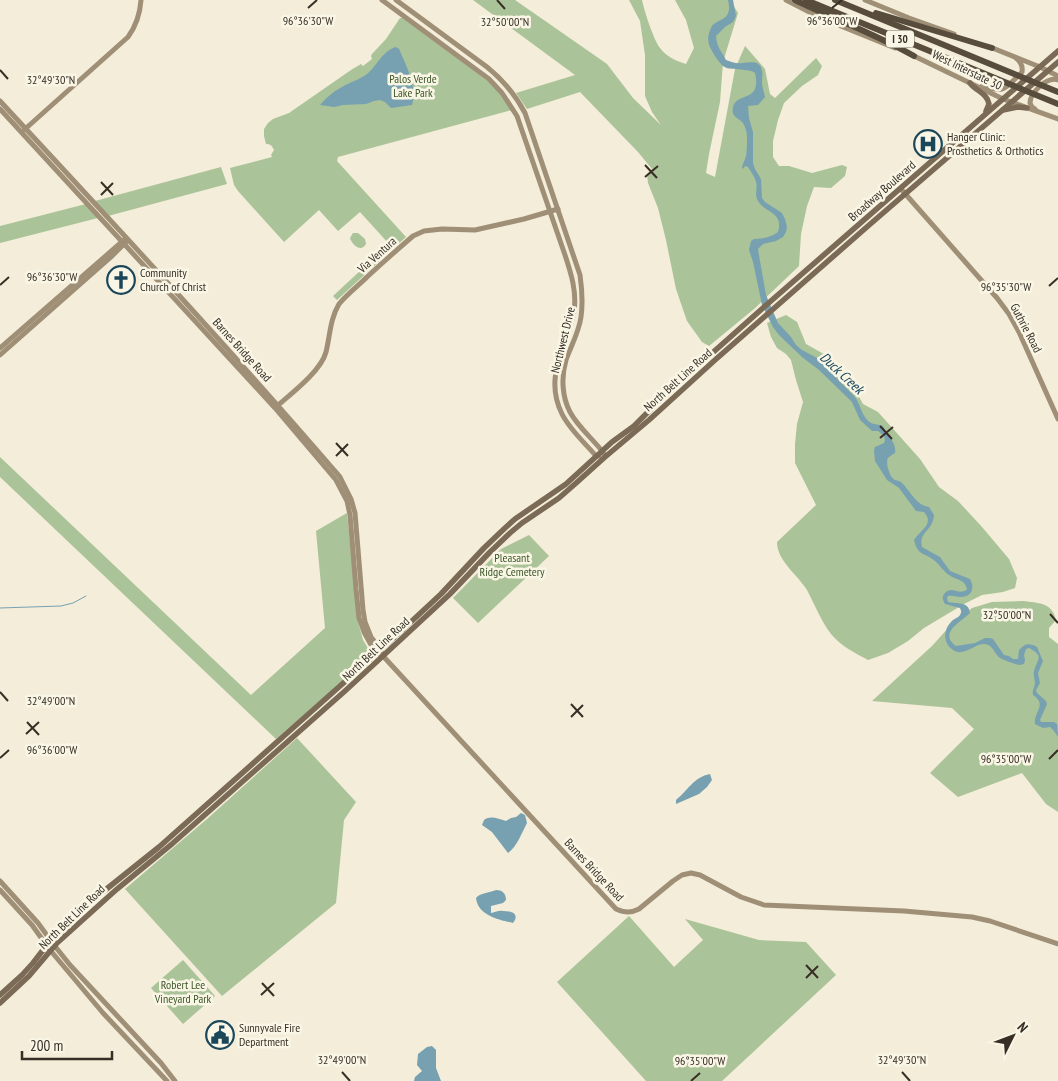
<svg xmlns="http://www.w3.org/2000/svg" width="1058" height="1081" viewBox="0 0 1058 1081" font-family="'PT Sans Narrow',sans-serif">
<rect width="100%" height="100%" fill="#f3edd9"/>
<g fill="#abc398">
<path d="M473,0H515L607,64L633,98L661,125L652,112L645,96V55L640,21L629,0H642C644,10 654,41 660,48C667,57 676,61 686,64L694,48L686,20L675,0H730L738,13L723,62L720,102L709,154L706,173L715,177L735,69L745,46L765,69L770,94L775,98L816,58L822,66L818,75L802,86L784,103L778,120L773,141V157L779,166H789L812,173L842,165L847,167L845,176L831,188L814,187L807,206L801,234L799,266L754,309L709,346L702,342L687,321L676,289L666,240L658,208L648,183L647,174L652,169L638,152L580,92L527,109L516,93L575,75Z"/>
<path d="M400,18H404L493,85L512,110L338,157L337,161L406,237L337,300L333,296L389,244L360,212L338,231L319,210L284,242L238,191L234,185L230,168L272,157L271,155L274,150C272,146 271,144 266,144L264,136V129L268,123L273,119L289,113L351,70L361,64L363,66L372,59L371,56L372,54L386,39Z"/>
<path d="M221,167L227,184L108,216L95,201Z"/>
<path d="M86,204L98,218L0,243V226Z"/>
<path d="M353,233H358L365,239L366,244C361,253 352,245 350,238Z"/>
<path d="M786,315L797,322L806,344L822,353L836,366L856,391L863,404L878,412L920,459L939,487L958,501L982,527L1009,559L1017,578L1015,588L1003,592L982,595L964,604L924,628L908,641L888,653L868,660C855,653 841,646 831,634C821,621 815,605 807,590C798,575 777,561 777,542L816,505L795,463V444L797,424L803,402L796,380L791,360L786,354L777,348L771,337L767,323Z"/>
<path d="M0,457L251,695L325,628L316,531L347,513L358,622L363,640L372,655L276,739L0,477Z"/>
<path d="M529,535L549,556L478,623L453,598L501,549Z"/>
<path d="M1023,601C1038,603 1052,602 1056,620L1049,628V637L1058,644V812L1046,804L1022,773L958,797L930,773L974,729L952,708L872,701L932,646L950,626L972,608L992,602Z"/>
<path d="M297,738L356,802L344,820L336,903L222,996L125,889L207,819Z"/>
<path d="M629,916L674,967L703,940L685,919L759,940L806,942L836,975L722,1081H646L557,982Z"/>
<path d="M183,960L215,996L183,1024L151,988Z"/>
</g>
<g fill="#77a1b1">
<path d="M728,0H733L736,16L733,22L725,27L716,36C717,48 721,50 726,60C732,62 736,64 742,63C750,63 759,59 762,70C763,74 762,77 762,82C762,87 764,92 765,97L758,105L748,106L749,118L753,132V163L755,169L761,179L762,198L765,202L782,213L785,219L787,227L786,232L783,237L776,241L763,244L758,249L760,261L766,295L778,323L791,337L796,345L802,350L817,358L855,397C861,405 862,418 871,423C875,425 879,424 883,426C887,435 897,443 895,453C893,454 889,457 888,458C885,463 890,478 895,480C898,481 901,481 902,483C911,492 916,505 929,507L934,515C933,531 918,532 922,547L940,557L950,571L970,579C975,587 972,597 961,597C956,597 953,595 948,596L947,598L948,602C957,604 969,601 970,613C961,622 938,633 956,646L975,643L985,638H990L993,639L1004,655L1009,656L1013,659H1018L1019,650C1025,643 1030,643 1037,647L1043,661L1038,673L1040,683L1036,690L1037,693L1046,701L1047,704L1040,720L1041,722H1054L1057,724L1058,737L1054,731L1050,727L1043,728L1035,724C1033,712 1048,705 1033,695C1032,690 1034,689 1035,684C1035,679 1033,676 1034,671C1037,660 1045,656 1029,648L1026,649L1024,655L1025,660L1024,664L1019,665C1012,663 1006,661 1000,658C994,654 993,643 983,644C973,645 963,657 953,650C943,643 943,630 951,622C953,619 958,618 960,615C962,611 961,611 960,608L945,604C943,600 941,597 945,593C951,586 957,594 964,591C966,591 966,590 967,589C965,579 956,580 949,575C944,572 940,565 935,561C925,552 918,557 914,540C920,530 935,525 924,512L916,511L899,488L887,480L875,461L874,450L875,447L884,443L885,440L884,436L878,431H872L860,420L852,402L819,370L802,357L779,335L773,327L762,305L753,262L749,250L751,241L754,239C762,239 772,237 778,232C784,212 765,213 758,201C754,195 758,188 756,182C755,177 751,172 748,167L745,166L743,169L742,167C743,163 745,160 746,156C747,151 747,142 747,137C747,132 745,125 742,122C737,117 731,117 733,107C736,92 762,103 755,73C751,70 749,71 744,70C728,67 726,73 715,56C709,46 706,42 710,30C712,27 711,26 714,24C718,21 717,22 721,20C730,16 730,8 728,0Z"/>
<path d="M396,47L399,49C406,65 418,88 412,105L391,108L385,102L380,100L374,101L366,104L343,105L334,107L320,105C326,98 334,91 342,87C350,82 359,80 367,74C377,66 382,51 396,47Z"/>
<path d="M710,774L712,780L707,787L699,794L676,804V800C688,790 694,777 710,774Z"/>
<path d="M521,813L525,815L527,823C522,832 517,847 508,853L492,832L482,825L484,820C491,815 498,819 506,821L511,818L516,817Z"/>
<path d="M496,890C502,890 506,893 506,900L503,903L491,906V913C494,913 499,910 503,911C512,911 520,914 513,923C500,920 478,916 476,898C480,893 489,893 496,890Z"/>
<path d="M432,1046L436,1050V1068L441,1081H414L415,1077L422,1071L417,1065L418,1054L427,1047Z"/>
</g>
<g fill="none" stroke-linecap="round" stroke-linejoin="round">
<path stroke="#77a1b1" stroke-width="1" d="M0,608L61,606L73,603L86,596"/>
<g stroke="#9f8f76" stroke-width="5">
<path d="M382,0L489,79L502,93L517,116L565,255C571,273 577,292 574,311C567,349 543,375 562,414C570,430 585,443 596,456H599"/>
<path d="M396,0L487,67C503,80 515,94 525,113L580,275C582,289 583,303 581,317C579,332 571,346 566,360C561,377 562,397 570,412C578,427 592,438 602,451L604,454"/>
<path d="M786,0L821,18L895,48"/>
<path d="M865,0L909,18L954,34"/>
<path d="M990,47L1040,67L1058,76"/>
<path d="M912,55L1003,99L1058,119"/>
<path d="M982,86C1006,94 1005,88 1022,72C1023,66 1021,62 1016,58"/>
<path d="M0,101C115,225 230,349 340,477L351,499L355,513L363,610L365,622L371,637L381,650L383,656L616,909C625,913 631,913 639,909L673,881L682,875L691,873L700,875L741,897L764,905L904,911L972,917L990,921L1058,944"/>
<path d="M0,109L275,408L336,480L347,501L350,515L356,589L359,618L364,632L370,643L377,653L381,655"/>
<path d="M1035,109L1032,107L1030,103C1030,93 1047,76 1058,80"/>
<path d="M24,130L128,37C136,26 140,14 141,0"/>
<path d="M901,189L997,298L1009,314L1019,332L1058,419"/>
<path d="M0,348L124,240"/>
<path d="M0,355L111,257L126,242"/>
<path d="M277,406C292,393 321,371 326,352C330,336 330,319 339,304C347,294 358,286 367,277C382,263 398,249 413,236L424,231L442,229L475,230L524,219L558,209"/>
<path d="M0,881L38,923L54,945L70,965L161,1063L175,1081"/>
<path d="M0,890L32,925L50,950L103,1013L167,1081"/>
</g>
<g stroke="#7a6a56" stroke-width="5.5">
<path d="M970,83C976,91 987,93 989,104L986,111"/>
<path d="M1003,110L1018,107L1027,108"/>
<path d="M0,995L22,975L33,963L50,941L68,923L94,899L159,847L385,646L441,594L484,548L505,528L515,519L566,484L612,442L634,426L665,395L764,307L1058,51"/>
<path d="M0,1003L29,976L57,943L117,889L173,843L345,691L450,594L489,553L510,533L522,523L559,498L575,484L605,457L649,420L715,360L868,226L1058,62"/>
</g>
<g stroke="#584c3d" stroke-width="6">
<path d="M795,0C834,19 876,34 914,56"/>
<path d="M806,0L1058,104"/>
<path d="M835,0L1058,92"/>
<path d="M876,13L992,48"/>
</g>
</g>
<path fill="none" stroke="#372f26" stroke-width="2" d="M497,0L505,9M308,8L317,0M832,8L842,0M0,70L8,79M645,165L657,178M645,177L658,166M101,182L113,195M101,195L113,183M0,285L9,277M1049,286L1058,278M880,426L892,439M880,438L893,427M336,443L348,456M336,456L348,444M1050,614L1058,623M0,692L8,701M571,704L583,717M571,717L583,705M27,722L39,735M26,734L39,722M0,758L9,750M1049,759L1058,750M806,965L818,978M806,978L818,966M262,983L274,996M261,995L274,983M342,1072L350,1081M902,1072L910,1081M691,1081L700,1073"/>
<defs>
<symbol id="hospital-ring" viewBox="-11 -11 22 22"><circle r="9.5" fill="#faf6e6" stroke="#1a475a" stroke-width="1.5"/><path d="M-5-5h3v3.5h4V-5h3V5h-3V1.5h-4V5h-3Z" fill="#1a475a"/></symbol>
<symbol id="church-ring" viewBox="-11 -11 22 22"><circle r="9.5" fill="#faf6e6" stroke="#1a475a" stroke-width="1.5"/><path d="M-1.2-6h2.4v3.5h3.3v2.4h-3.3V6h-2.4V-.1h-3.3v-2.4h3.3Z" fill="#1a475a"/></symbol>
<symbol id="civic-ring" viewBox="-11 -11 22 22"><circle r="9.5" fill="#faf6e6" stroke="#1a475a" stroke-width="1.5"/><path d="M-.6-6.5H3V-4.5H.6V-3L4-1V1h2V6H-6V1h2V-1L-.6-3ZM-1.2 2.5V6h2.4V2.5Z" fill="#1a475a"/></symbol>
</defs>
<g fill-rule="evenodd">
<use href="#hospital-ring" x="912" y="128" width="32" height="32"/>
<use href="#church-ring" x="105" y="264" width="32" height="32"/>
<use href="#civic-ring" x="204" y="1019" width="32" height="32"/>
</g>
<g text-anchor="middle" stroke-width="5" stroke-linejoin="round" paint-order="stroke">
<rect fill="#faf6e6" stroke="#726b60" stroke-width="1" x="886" y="30.5" width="28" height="17" rx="4"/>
<g font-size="11" font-weight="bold" fill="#372f26">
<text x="900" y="43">I 30</text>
</g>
<g font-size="12" fill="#372f26" stroke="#faf6e6">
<text transform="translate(967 70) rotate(26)" y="4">West Interstate 30</text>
<text transform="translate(882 191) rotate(-41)" y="4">Broadway Boulevard</text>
<text transform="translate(377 255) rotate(-42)" y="4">Via Ventura</text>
<text transform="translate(1026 328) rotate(62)" y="4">Guthrie Road</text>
<text transform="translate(563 340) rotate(-76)" y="4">Northwest Drive</text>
<text transform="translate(242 350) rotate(48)" y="4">Barnes Bridge Road</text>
<text transform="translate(678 380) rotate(-42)" y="4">North Belt Line Road</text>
<text transform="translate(376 649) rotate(-43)" y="4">North Belt Line Road</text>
<text transform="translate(594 870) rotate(47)" y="4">Barnes Bridge Road</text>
<text transform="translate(72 917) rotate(-44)" y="4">North Belt Line Road</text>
</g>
<g font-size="12" fill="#3b5629" stroke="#faf6e6">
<text x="413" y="83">Palos Verde<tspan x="413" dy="14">Lake Park</tspan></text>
<text x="512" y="562">Pleasant<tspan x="512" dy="14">Ridge Cemetery</tspan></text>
<text x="183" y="989">Robert Lee<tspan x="183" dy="14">Vineyard Park</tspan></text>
</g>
<g font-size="12" fill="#372f26" stroke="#faf6e6" text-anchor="start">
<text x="947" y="141">Hanger Clinic:<tspan x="947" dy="14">Prosthetics &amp; Orthotics</tspan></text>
<text x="140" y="277">Community<tspan x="140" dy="14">Church of Christ</tspan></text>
<text x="239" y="1032">Sunnyvale Fire<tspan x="239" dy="14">Department</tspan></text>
</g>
<g font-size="14" font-style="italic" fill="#1a475a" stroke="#faf6e6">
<text transform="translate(842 373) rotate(43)" y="5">Duck Creek</text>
</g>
</g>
<g font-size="12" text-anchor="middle" fill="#372f26" stroke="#faf6e6" stroke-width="5" stroke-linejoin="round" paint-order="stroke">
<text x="308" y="25">96°36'30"W</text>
<text x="832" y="25">96°36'00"W</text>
<text x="505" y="26">32°50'00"N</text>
<text x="51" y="84">32°49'30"N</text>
<text x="52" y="281">96°36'30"W</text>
<text x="1006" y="291">96°35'30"W</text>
<text x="1007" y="619">32°50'00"N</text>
<text x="51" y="705">32°49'00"N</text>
<text x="52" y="754">96°36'00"W</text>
<text x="1006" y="763">96°35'00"W</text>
<text x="342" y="1064">32°49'00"N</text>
<text x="902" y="1064">32°49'30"N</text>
<text x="700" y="1065">96°35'00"W</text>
</g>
<g transform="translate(1013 1036) rotate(48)" stroke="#faf6e6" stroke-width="4" paint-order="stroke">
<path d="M0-4L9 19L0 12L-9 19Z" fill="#372f26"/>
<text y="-8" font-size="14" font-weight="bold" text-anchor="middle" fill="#372f26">N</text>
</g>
<path d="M22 1051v8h90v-8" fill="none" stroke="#372f26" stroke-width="2.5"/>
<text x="30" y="1051" font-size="15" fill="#372f26" stroke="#faf6e6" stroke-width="4" paint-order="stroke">200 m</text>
</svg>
